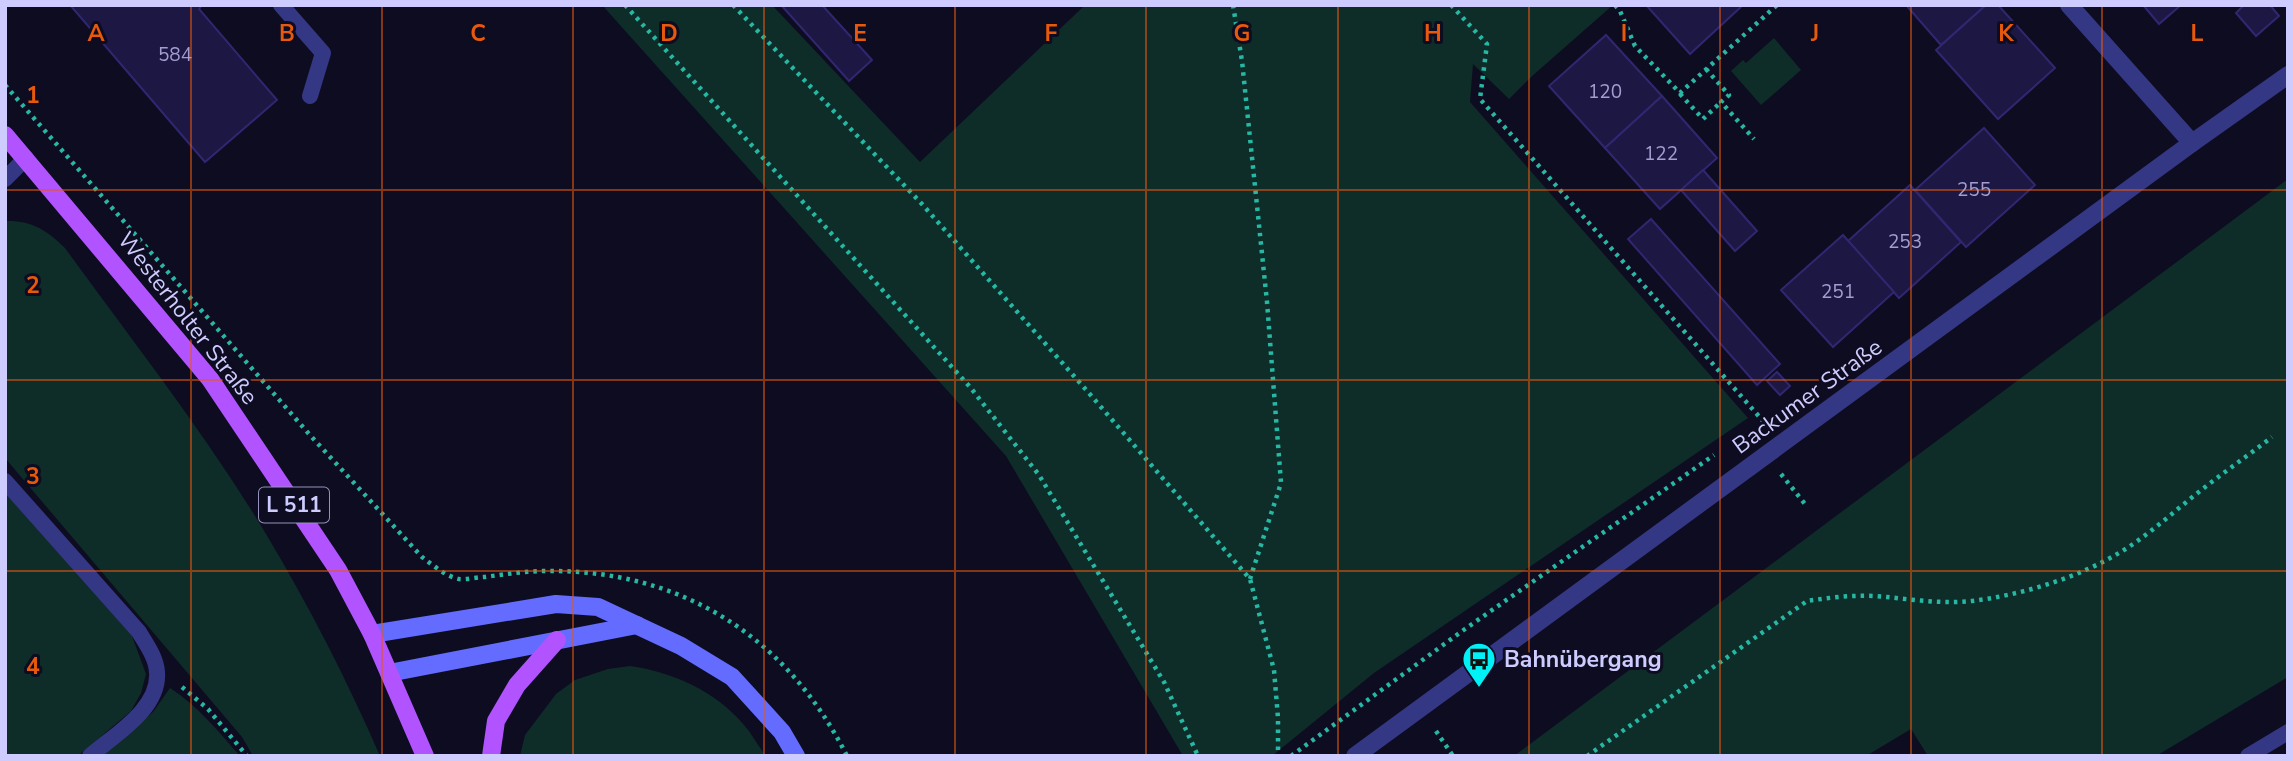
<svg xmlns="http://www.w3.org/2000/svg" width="2293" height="761" viewBox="0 0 2293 761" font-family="'Nunito Sans',sans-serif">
<rect width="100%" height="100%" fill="#0e0c21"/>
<g fill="#0e2c28">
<path d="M602,5H772L920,162L1085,5H1613L1531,77L1509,99L1473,64L1470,102L1748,418L1374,673L1272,756H1183L1006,456Z"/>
<path d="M1774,38L1801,70L1761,105L1731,71L1743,60L1746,63Z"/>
<path d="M2288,179V677L2156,756H1928L1911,729L1866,756H1514Z"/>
<path d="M5,221C31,220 47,230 65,248C133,342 206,434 266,534C309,606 347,680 380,756H253L242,737L5,458Z"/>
<path d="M5,491L132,636L146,674L141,693L131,711L78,756H5Z"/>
<path d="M630,666C672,672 716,691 744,725C752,734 758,746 766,756H520L525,735L556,694L575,680L608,669Z"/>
<path d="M170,688C198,706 218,731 240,756H102L153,712Z"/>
</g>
<g fill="#1c1743" stroke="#302771" stroke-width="2">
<path d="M70,5H202L199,9L277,100L205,162Z"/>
<path d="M781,5H822L872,60L849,81Z"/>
<path d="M1646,5H1743L1690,54Z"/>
<path d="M1906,5H1986L1941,45Z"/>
<path d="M1986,5H1998L2055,68L1998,119L1936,50Z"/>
<path d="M2143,5H2181L2159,24Z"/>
<path d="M2244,5H2270L2279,16L2256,36L2236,13Z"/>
<path d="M1606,35L1662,96L1605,148L1549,86Z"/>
<path d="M1662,96L1717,158L1660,209L1605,148Z"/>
<path d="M1984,128L2035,185L1966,247L1915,190Z"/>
<path d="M1703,170L1757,231L1735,251L1681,190Z"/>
<path d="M1910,185L1961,242L1899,298L1848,241Z"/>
<path d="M1651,219L1780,364L1757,385L1628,239Z"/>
<path d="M1843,235L1894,292L1833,347L1781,290Z"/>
<path d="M1777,372L1790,386L1780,395L1767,381Z"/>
</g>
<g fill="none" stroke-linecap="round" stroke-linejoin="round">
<g stroke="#26b8a4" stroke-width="4.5" stroke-dasharray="3.5 5" stroke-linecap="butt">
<path d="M625,5L970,387L1039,475L1164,682L1198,756"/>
<path d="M733,5L921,203L1088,392L1250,579L1274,670L1278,718V756"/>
<path d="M1233,5L1242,61L1267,302L1281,483L1250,579"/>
<path d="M1451,5L1487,44L1480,99L1763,421L1761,422"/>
<path d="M1615,5L1620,11L1635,46L1680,93L1777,5"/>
<path d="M1706,69L1729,95L1721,102L1754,139"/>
<path d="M5,85L309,434L422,557C433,565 445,576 459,579C466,580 477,577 485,577C506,574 527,571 548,571C682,570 787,637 847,756"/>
<path d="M1680,94L1703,119L1721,102"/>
<path d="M1781,474L1805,504"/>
<path d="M182,687L208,709L247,756"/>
<path d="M1436,731L1453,756"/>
<path d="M1291,756L1465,629L1714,455"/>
<path d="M1587,756L1807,601C1833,597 1861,594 1887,597C1915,600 1944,604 1972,601C2021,595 2077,578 2119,553C2146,537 2170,515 2195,495C2220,475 2246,457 2272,437"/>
</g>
<g stroke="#343783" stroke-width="16">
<path d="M281,5L323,53L310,96"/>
<path d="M5,179L26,158"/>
<path d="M5,481L139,632C146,644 156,657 157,672C160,709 114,735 90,756"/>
<path d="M2248,756L2288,732"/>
</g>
<g stroke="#343783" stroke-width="18">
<path d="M2069,5L2192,143"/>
<path d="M1355,756L2192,143L2288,75"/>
</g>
<g stroke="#636cff" stroke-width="18">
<path d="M372,634L556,604L598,607L681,646L732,677L782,732L796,756"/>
<path d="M389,673L637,625"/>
</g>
<g stroke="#b153ff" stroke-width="18">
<path d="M5,135L210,379L338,570L372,634L425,756"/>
<path d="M491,756L496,721L517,685L557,640"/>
</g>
</g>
<path fill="none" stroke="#e8590c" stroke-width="2" stroke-opacity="0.55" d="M191,5V756M382,5V756M573,5V756M764,5V756M955,5V756M1146,5V756M1338,5V756M1529,5V756M1720,5V756M1911,5V756M2102,5V756M5,190H2288M5,380H2288M5,571H2288"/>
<defs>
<symbol id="bus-pin" viewBox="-11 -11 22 30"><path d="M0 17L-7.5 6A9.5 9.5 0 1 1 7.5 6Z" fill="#00f2f7" stroke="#0e0c21"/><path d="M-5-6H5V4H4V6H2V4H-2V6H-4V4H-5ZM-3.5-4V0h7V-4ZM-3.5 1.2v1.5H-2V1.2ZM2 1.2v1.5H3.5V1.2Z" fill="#111"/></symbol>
</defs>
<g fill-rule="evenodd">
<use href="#bus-pin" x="1460" y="640" width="38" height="52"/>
</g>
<g text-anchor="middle" stroke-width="6" stroke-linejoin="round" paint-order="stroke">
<g font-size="19" fill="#a29fd0">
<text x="175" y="61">584</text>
<text x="1605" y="98">120</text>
<text x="1661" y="160">122</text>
<text x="1974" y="196">255</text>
<text x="1905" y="248">253</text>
<text x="1838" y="298">251</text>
</g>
<rect fill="#0e0c21" stroke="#9492bc" stroke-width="2" x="259" y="487.5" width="70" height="35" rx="5"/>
<g font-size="21" font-weight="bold" fill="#ceccff">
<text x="294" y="512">L 511</text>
</g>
<g font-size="23" fill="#ceccff" stroke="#0e0c21">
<text transform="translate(188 318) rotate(52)" y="8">Westerholter Straße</text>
<text transform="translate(1807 396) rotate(-36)" y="8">Backumer Straße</text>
</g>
<g font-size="23" font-weight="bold" fill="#ceccff" stroke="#0e0c21" text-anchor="start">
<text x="1504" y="667">Bahnübergang</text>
</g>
</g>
<g font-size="23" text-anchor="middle" font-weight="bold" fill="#e8590c" stroke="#0e0c21" stroke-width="6" stroke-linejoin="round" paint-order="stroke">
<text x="96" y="41">A</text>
<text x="287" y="41">B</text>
<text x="478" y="41">C</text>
<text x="669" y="41">D</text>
<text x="860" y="41">E</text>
<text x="1051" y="41">F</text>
<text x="1242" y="41">G</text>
<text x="1433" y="41">H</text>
<text x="1624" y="41">I</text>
<text x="1815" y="41">J</text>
<text x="2006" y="41">K</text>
<text x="2197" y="41">L</text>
<text x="33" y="103">1</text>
<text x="33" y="293">2</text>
<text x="33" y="484">3</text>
<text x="33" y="674">4</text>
</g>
<rect width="2293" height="761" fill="none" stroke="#ceccff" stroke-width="14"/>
</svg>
